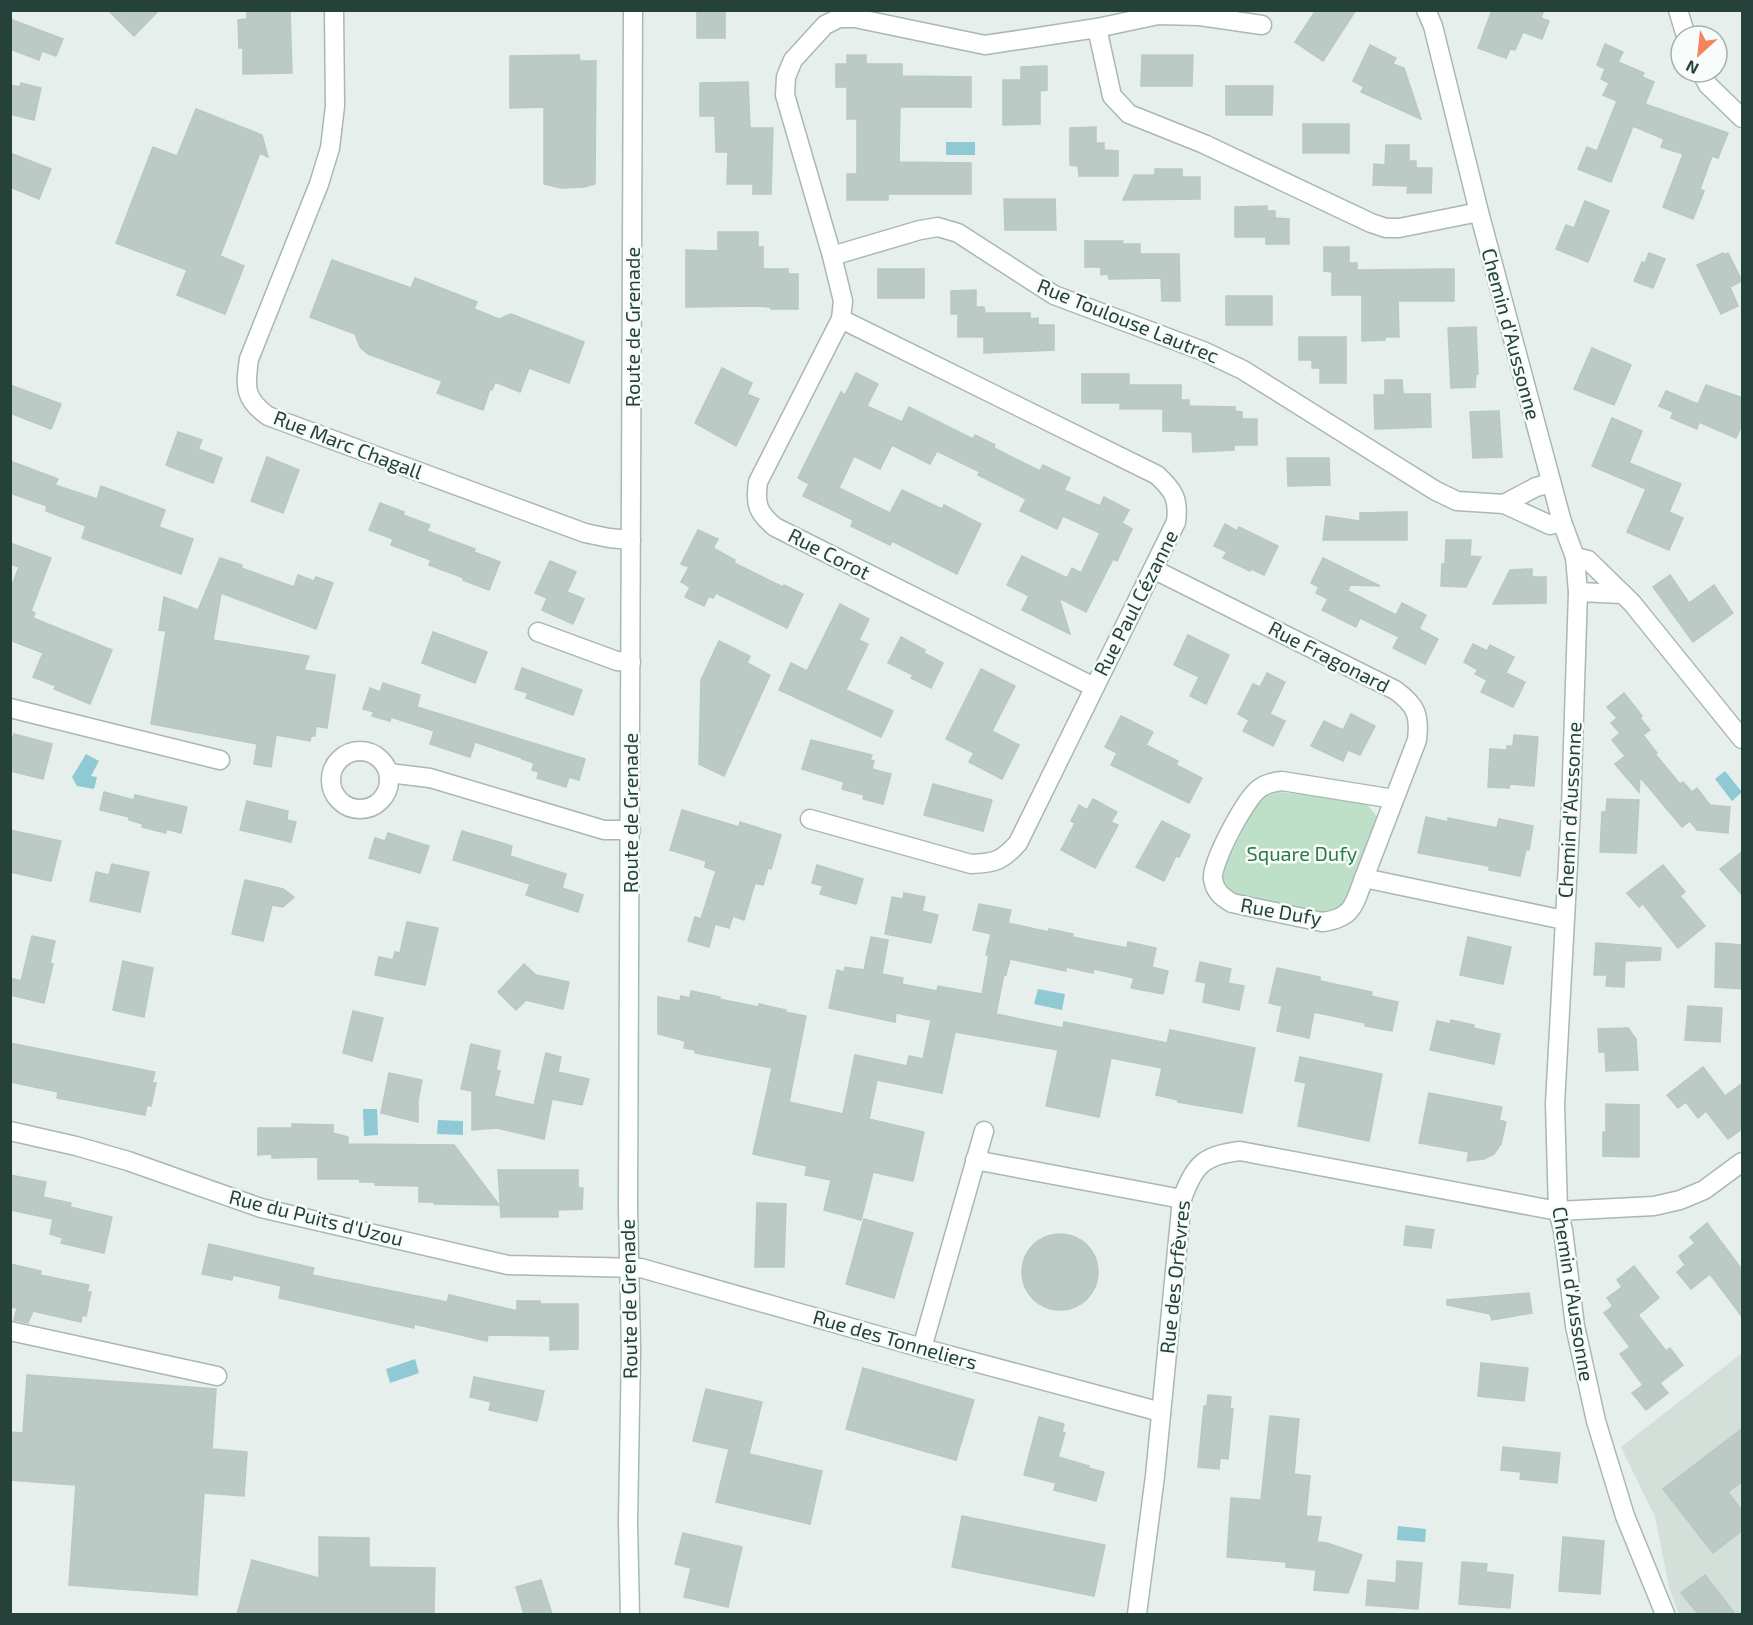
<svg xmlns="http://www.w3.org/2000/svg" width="1753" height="1625" viewBox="0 0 1753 1625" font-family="'Exo 2',sans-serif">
<rect width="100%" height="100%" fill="#e6efeb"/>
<path fill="#d4dfda" d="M1742,1353V1614H1679L1670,1591L1655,1517L1621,1447Z"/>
<path fill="#bfe0c8" d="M1278,792L1365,802L1379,819L1348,900L1330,915L1238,899L1223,885L1222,878L1225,866L1259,798Z"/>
<g fill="#8ec9d4">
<rect x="946" y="142" width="29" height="13"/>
<path d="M86,754L99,761L91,776L97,777L94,789L77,786L72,777Z"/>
<path d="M1725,771L1742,792L1732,801L1715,779Z"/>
<path d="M1038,989L1065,994L1062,1010L1034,1004Z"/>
<path d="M363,1109H377L378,1135L364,1136Z"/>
<path d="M438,1120L463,1121V1135L437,1134Z"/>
<path d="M415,1359L419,1373L390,1383L386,1369Z"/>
<path d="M1398,1526L1426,1529L1425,1542L1397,1540Z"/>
</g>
<g fill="#bbcac4" stroke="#b8c9c2" stroke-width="1.5">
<path d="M108,10H159L134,36Z"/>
<path d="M247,10H290L292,73L243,74V48H239L238,20L247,19Z"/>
<rect x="697" y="10" width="28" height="28"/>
<path d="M1316,10H1356L1323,61L1295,42Z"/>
<path d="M1492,10H1544L1541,18L1549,21L1542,39L1523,32L1515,50L1510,49L1506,58L1478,48Z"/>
<path d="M10,19L63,39L56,56L42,51L39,60L10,49Z"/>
<path d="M1605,44L1623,52L1618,62L1644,73L1642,77L1654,82L1645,104L1728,133L1718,158L1712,156L1700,189L1704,191L1693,219L1663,207L1683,154L1661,147L1664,139L1633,126L1611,182L1578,169L1587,147L1597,151L1617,101L1603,95L1609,83L1601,79L1605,69L1597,65Z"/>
<path d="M1370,45L1396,58L1393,64L1404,68L1421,119L1361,92L1364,87L1353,81Z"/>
<path d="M579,55L580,61H596L595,184L584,187L561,188L544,184V107L510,108V56Z"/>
<path d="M847,55H866V64H902V76L971,77V107H900L899,162L971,163V194H888V200H847V174H857V119H847V87H836V64H847Z"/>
<path d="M1142,55H1193L1192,86H1141Z"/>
<path d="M1047,66V90L1040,91V124L1003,125V80H1021V67Z"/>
<path d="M748,82L750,128H773L771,194H753V184H727L728,152H716L715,116H700V83Z"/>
<path d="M21,83L41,88L34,120L10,114V85L20,87Z"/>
<path d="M1226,86H1273L1272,115H1226Z"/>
<path d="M196,109L262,135L268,157L260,153L220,256L244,266L225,314L177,295L187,270L116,243L153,147L177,156Z"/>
<rect x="1303" y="124" width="46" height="29"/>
<path d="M1096,127V143H1104V150L1118,151V176H1079L1078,166L1070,165V128Z"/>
<path d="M1386,145H1409V161H1416V168H1432L1431,193H1407L1408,186L1373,185L1374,164L1385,165Z"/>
<path d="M10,153L51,169L39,199L10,187Z"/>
<path d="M1155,169H1182V177H1200V199L1123,200L1134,175H1155Z"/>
<path d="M1004,199H1055L1056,230H1005Z"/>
<path d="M1585,201L1609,211L1588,262L1556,249L1566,225L1574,228Z"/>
<path d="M1267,206V211H1275V218L1289,219V244H1266V237H1235V207Z"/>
<path d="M718,232H758V247H763V269H788V274H798V309H771V307L755,306L686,307V250L718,251Z"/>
<path d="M1085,241H1123L1121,244H1140V254H1179L1180,301H1162L1161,278L1109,279L1108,274L1101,275V267H1085Z"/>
<path d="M1324,247H1349V263H1357V270L1454,269V301H1398L1399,337H1385V340L1362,341V295H1332V272L1324,271Z"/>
<path d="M1649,253L1665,259L1653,288L1634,281L1642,262L1645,263Z"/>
<path d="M1723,253L1724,255L1728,253L1742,281L1730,287L1738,306L1721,314L1697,265Z"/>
<path d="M332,260L411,288L415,278L477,302L474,309L499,319L511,314L584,342L569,383L529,368L520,392L495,382L492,390L490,389L483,410L437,393L442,381L368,354L360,347L355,334L310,317Z"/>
<rect x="878" y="269" width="46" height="29"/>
<path d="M976,290V307H984L985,313H1030V319L1038,318V325H1054V350L984,353V337H958V314H951V291Z"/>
<rect x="1226" y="296" width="46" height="29"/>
<path d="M1476,327L1478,374H1476L1475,387L1451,388L1448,328Z"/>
<path d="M1299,337H1346V383H1320V368H1312V360H1299Z"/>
<path d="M1592,348L1631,365L1614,405L1574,389Z"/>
<path d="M722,368L752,383L747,394L759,399L736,446L695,423Z"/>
<path d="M856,373L878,384L867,406L902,422L909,407L973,439L975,435L995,445L994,448L1040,471L1043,465L1070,478L1064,490L1100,506L1104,497L1129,510L1122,523L1132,529L1117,561L1113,559L1086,612L1059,598L1070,634L1022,610L1029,596L1007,585L1022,556L1067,578L1072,568L1081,573L1100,533L1063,516L1057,529L1020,511L1026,499L978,475L980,472L937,451L930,464L892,445L880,469L854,456L839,488L890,513L902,490L942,509L944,505L981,524L957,574L892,541L890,545L851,526L853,520L803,496L809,484L798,478L841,392L845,395Z"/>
<path d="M1082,374H1129V385H1181V400H1189V406L1235,407V411L1242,412V419H1257V445H1234V450L1193,452L1192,432L1163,431V409H1120V403H1082Z"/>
<path d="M1385,380H1402L1403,394H1430L1431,427L1375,429L1374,395H1385Z"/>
<path d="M10,385L61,404L51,429L10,413Z"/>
<path d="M1706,385L1743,398V423L1736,438L1699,422L1697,429L1671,418L1673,412L1659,406L1666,391L1698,404Z"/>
<path d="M1499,411L1502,457L1473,458L1470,412Z"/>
<path d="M1612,418L1642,431L1629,463L1681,484L1669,512L1683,518L1669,550L1627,532L1646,489L1592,466Z"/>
<path d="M178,432L202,440L198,449L222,458L213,483L166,465Z"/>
<path d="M267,457L299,470L283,513L251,501Z"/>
<path d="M1287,458H1329L1330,485L1288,486Z"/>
<path d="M10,461L58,479L55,485L97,499L101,486L165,510L159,527L193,539L181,574L82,538L86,526L46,511L47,506L10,493Z"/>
<path d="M380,503L404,512L403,515L430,525L427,531L475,549L474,552L500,562L489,590L463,580L464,578L429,565L431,560L391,545L393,539L369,530Z"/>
<path d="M1397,512H1407V540H1323L1326,516L1360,521V513Z"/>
<path d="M1225,524L1237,531L1239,527L1278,546L1264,575L1251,569L1250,571L1223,558L1227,552L1214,546Z"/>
<path d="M698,530L718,539L713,548L735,560L734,563L783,587L784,585L803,594L787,628L716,593L713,598L709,596L704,606L685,597L690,587L681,582L689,567L681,564Z"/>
<path d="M1446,540H1471L1470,556L1481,557L1466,587L1441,586L1442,564H1445Z"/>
<path d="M10,543L51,558L31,611L35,613L33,618L112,650L90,704L54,689L56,686L33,677L43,653L10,640V590L19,567L10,564Z"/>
<path d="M220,558L242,565L241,568L294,587L298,575L314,581L316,577L333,583L316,629L221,593L213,640L309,656L304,670L335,675L327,728L316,726L315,736H311L310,741L276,735L271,767L254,764L257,744L151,724L166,631L159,630L164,597L198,610Z"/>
<path d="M1323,558L1380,586L1350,585L1348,591L1396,615L1402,603L1426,615L1419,629L1438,639L1425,664L1393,648L1399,637L1360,618L1356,627L1322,610L1328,599L1316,593L1319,587L1311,583Z"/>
<path d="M550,561L576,572L567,592L584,599L573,624L542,610L547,598L535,593Z"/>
<path d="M1532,569V577H1546V603L1493,604L1510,570Z"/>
<path d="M1670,575L1689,603L1714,585L1733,613L1693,642L1653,587Z"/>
<path d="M840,604L869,619L859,640L868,644L846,690L893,711L881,737L779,690L791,663L807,671Z"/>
<path d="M433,632L487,652L475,683L422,663Z"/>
<path d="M1188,635L1229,655L1206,704L1190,696L1199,677L1174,665Z"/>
<path d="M901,637L925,650L924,653L943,663L931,688L911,678L913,675L888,663Z"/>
<path d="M719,641L750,656L747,663L770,675L724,776L699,764L701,680Z"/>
<path d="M1473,644L1487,651L1490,645L1514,657L1506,673L1525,682L1513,707L1481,692L1487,680L1475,674L1478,670L1464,662Z"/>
<path d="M522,668L582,690L573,715L526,698L528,693L515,689Z"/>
<path d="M981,669L1015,686L992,731L1019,745L1002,779L969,762L974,753L946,739Z"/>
<path d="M1267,673L1285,682L1270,714L1285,721L1273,746L1243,731L1249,720L1238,714L1253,684L1260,687Z"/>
<path d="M383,683L420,695L417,707L585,759L579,780L569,777L566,787L537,778L539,772L532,770L534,763L522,759V758L475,742L470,757L430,744L434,731L391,717L390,721L372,716L374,712L363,709L370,688L380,692Z"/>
<path d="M1624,693L1642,716L1640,718L1650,730L1643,735L1657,753L1655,754L1680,784L1683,782L1692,792L1697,788L1710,805L1730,807L1728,833L1697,830L1690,821L1682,827L1640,777L1639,792L1615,764L1625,756L1612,740L1620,733L1611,723L1617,718L1607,707Z"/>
<path d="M1351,714L1375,726L1360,755L1348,750L1343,761L1311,746L1324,721L1343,730Z"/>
<path d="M1121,716L1153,732L1146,745L1178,761L1176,765L1202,778L1189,803L1111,765L1117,753L1105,747Z"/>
<path d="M14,734L52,744L43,779L10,771V747Z"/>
<path d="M1514,735L1538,737L1534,786L1510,784L1509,788L1488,787L1490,749L1507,750V746H1513Z"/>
<path d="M811,740L872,755L870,760L874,761L872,769L891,774L883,804L863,799L864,795L842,789L844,782L802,769Z"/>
<path d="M933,784L992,800L983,831L924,815Z"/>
<path d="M104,792L134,800L135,795L187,807L181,833L166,829V833L142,827L143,824L129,820V817L100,810Z"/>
<path d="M1093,799L1117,812L1111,822L1118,825L1095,868L1061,850L1075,823L1071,821L1079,805L1087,810Z"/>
<path d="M1607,799L1639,800L1636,853L1600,852L1602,812H1606Z"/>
<path d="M247,801L288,811L287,820L296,822L291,842L240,830Z"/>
<path d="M682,810L739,827L740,822L781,835L771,869L768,868L763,885L755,883L744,920L733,916L729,928L715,924L709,947L688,941L695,917L701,919L716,871L705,867L706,861L670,850Z"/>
<path d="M1426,817L1448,822V818L1497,828L1499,819L1533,826L1529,850L1526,849L1520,876L1489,870V866L1418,853Z"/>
<path d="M1162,821L1190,835L1179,857L1176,856L1164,881L1136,867Z"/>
<path d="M10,830L61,841L51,881L10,872Z"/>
<path d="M462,831L512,846L510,856L566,874L562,888L583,895L578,912L526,895L530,884L453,860Z"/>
<path d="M388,833L429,846L420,873L369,858L375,838L385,841Z"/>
<path d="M1743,851V896L1720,869Z"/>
<path d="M112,864L149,872L140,912L90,901L96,872L109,875Z"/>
<path d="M817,865L863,879L856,904L820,894L823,886L812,883Z"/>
<path d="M1663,865L1685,892L1680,896L1705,926L1678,948L1643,904L1639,907L1627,893Z"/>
<path d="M245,880L283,889L294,897L283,907L272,905L263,941L232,934Z"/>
<path d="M904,893L925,897L922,911L938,915L931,943L885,934L892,897L903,899Z"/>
<path d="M979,904L1011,910L1008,923L1049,932V929L1073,934L1072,937L1127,948L1128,942L1156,948L1152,967L1168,971L1163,994L1131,988L1134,978L1094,969L1093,973L1066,967V971L1010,959L1006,975L1004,974L996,1014L1063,1028L1064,1022L1167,1043L1170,1030L1255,1048L1242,1113L1178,1102V1100L1156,1095L1162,1068L1111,1058L1099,1117L1046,1106L1058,1050L955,1032L942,1093L877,1080L869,1119L924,1132L913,1181L873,1172L861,1220L824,1210L831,1180L805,1175L807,1166L753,1154L772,1068L695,1053V1050L684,1048L685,1041L658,1034V997L680,1001L681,996L690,998L691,991L720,997L719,999L758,1007L759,1004L786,1010L785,1012L806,1016L789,1102L843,1114L855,1055L907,1066L909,1056L923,1059L931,1020L896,1013L895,1022L829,1008L837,970L844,972L845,967L864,970L871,937L888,940L882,974L903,978L902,984L937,991L938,986L982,994L989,955H986L991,934L973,930Z"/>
<path d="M407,922L438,928L425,985L375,975L379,957L393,960L395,952L400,953Z"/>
<path d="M32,936L55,941L50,963L53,964L44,1003L10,995V978L21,981Z"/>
<path d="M1468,937L1511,947L1503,984L1460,975Z"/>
<path d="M1596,943L1661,948L1660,960L1625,961L1624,987L1606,986L1607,975H1594Z"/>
<path d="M1716,943L1743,945V989L1715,987Z"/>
<path d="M123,961L153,968L144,1017L113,1010Z"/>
<path d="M1200,962L1231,969L1228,983L1244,986L1239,1010L1203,1002L1206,983L1196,981Z"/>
<path d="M524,964L536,975L569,982L563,1009L526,1000L516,1010L498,992Z"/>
<path d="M1277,968L1320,977V981L1372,992L1371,996L1398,1002L1392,1031L1365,1026V1023L1314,1012L1309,1038L1277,1031L1282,1006L1269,1003Z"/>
<path d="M1688,1006L1722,1008L1720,1042L1685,1040Z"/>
<path d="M353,1011L383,1018L372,1061L343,1053Z"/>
<path d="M1451,1020L1474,1025L1473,1028L1500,1034L1494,1064L1430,1050L1437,1021L1450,1024Z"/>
<path d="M1628,1028L1636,1039L1638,1070L1606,1071L1605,1052H1599L1598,1029Z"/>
<path d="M10,1043L155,1072L152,1083H156L151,1106L147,1105L145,1115L57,1098L58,1092L10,1082Z"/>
<path d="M471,1044L500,1051L496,1070L500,1071L494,1096L534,1105L546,1053L561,1057L558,1072L589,1079L582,1105L552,1099L544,1139L497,1128L472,1130V1091L461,1089Z"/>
<path d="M1300,1057L1382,1074L1369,1141L1298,1126L1306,1083L1295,1081Z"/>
<path d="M1703,1067L1725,1096L1743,1083V1128L1728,1139L1706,1111L1698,1118L1686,1102L1678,1108L1667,1095Z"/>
<path d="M389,1073L422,1080L418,1100V1122L381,1113Z"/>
<path d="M1429,1093L1502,1107L1499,1120L1506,1122L1501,1144L1494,1154L1484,1159L1467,1161L1469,1152L1419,1143Z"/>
<path d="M1606,1104L1639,1105V1157L1603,1156V1132H1606Z"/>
<path d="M292,1124L333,1125V1133L348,1137V1144L454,1145L499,1205L434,1204V1202H419V1186L375,1185V1182H360V1179H318V1157L272,1158V1154L258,1155V1128H292Z"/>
<path d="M498,1170H578V1188H583L582,1209L558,1210V1217H501Z"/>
<path d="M10,1175L46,1182L43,1197L71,1203L70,1207L112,1217L104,1253L61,1243L63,1238L50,1234L53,1219L10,1210Z"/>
<path d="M757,1203L786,1204L784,1267H755Z"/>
<path d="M864,1219L913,1233L894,1298L846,1284Z"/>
<path d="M1707,1223L1743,1271V1318L1710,1274L1691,1289L1677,1272L1685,1265L1679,1256L1695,1243L1690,1237Z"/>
<path d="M1406,1226L1434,1230L1431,1248L1404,1245Z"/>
<circle cx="1060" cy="1272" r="38"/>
<path d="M209,1244L314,1268L312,1275L447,1302L449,1295L517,1311V1301H540V1304H578V1349L550,1350V1336L488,1335L487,1341L414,1324V1328L279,1298L281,1286L233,1275L232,1280L202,1274Z"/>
<path d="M10,1264L41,1271L40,1275L89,1285L87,1292H91L86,1316L82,1315L81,1322L33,1311L28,1323L14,1320L17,1308L10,1307Z"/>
<path d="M1634,1266L1659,1298L1638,1315L1666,1351L1670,1348L1683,1365L1660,1383L1668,1393L1646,1410L1632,1393L1643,1385L1620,1354L1630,1347L1604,1313L1613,1306L1607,1298L1622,1287L1617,1280Z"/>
<path d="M1529,1293L1532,1313L1492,1320L1490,1314L1447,1305V1300Z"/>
<path d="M1481,1363L1528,1368L1524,1401L1478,1396Z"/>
<path d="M863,1368L974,1400L956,1460L846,1429Z"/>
<path d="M27,1375L216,1389L212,1449L247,1452L244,1496L204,1493L197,1595L69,1585L76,1485L10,1480V1432L23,1433Z"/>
<path d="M474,1377L544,1391L537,1421L489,1410L491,1402L470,1397Z"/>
<path d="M706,1389L762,1402L749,1454L822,1471L810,1524L716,1502L729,1449L693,1441Z"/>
<path d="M1208,1395L1231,1397L1230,1409H1233L1228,1459L1220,1458L1219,1469L1198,1467L1204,1406H1207Z"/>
<path d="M1270,1416L1299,1419L1294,1474L1310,1476L1306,1516L1321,1517L1317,1542L1327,1543L1362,1555L1348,1593L1314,1590L1316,1570L1286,1567V1562L1227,1557L1231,1498L1261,1500Z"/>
<path d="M1039,1417L1064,1424L1062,1432L1065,1433L1058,1457L1089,1466L1088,1468L1104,1472L1096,1501L1054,1490L1056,1483L1024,1475Z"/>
<path d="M1743,1428V1481L1728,1492L1743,1512V1530L1713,1553L1663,1489Z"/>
<path d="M1503,1447L1560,1453L1557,1483L1520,1479L1521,1472L1501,1470Z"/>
<path d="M962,1516L1105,1545L1094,1596L952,1567Z"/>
<path d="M683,1533L742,1547L728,1607L684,1597L691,1568L675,1564Z"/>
<path d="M319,1537L369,1538V1567L435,1568L434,1614H237L252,1560L319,1578Z"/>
<path d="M1563,1537L1604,1541L1600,1594L1559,1591Z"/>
<path d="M1397,1561L1422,1563L1418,1609L1366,1605L1368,1580L1396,1583Z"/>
<path d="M1462,1562L1487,1564L1486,1572L1513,1575L1510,1608L1459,1604Z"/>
<path d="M1705,1575L1735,1614H1698L1681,1593Z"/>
<path d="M541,1580L552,1614H524L516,1587Z"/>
</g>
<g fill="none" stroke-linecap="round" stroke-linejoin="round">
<defs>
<g id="minor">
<path d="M334,10L335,106L330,148L319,184L249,359C245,387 244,399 268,416L585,533L609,538L631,540"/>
<path d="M1426,10L1433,26L1479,212L1562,522L1575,557L1578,592L1571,808L1555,1104L1558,1211L1563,1230L1575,1326L1596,1421L1625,1516L1665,1614"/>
<path d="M1678,10L1686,36"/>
<path d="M1097,28L1158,15L1200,16L1262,25"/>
<path d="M1701,72L1708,85L1742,118"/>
<path d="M1479,212L1399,228H1386L1371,223L1204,144L1129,114L1112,96L1097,28L985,45L855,18H839L825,25L793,60L786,77L785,95L832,256L920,230L938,227L958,233L1054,295L1203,351L1243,370L1436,491L1457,501L1504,504L1550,525L1562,522"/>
<path d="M841,319L758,482C755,504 757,512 775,527L1094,687"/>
<path d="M1504,504L1536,487L1551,483"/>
<path d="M1575,557L1588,560L1632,603L1742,739"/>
<path d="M1153,569L1395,690C1416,705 1420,715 1417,740L1364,878L1564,920"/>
<path d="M1578,592L1623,594"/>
<path d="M538,632L617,661L631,662"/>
<path d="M10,708L220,760"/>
<circle cx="360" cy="780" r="29"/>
<path d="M389,773L430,778L604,830H631"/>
<path d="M810,819L971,864C995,863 1002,861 1018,843L1176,522C1179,499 1174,491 1157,475L841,319L843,301L832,256"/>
<path d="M1364,878C1354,905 1353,918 1322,922L1232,903C1222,897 1215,892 1213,879C1211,863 1246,797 1260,788C1267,783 1274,782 1282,781L1394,799"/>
<path d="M10,1131L76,1146L128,1161L261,1208L508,1265L641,1268L922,1348L1161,1412"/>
<path d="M975,1160L1182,1199"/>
<path d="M10,1331L217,1376"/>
<path d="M922,1348L984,1131"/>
<path d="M1137,1614L1155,1476L1182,1199C1194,1165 1204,1155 1240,1151L1558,1211L1654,1206L1680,1200L1704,1190L1742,1162"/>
</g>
<path id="secondary" d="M630,1614L628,1522L631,1350L628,1207L633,10"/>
</defs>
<use href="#minor" stroke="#a8b8b2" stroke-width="21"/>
<use href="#secondary" stroke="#a4bbb3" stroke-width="21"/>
<use href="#minor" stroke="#fff" stroke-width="18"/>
<use href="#secondary" stroke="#fff" stroke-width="18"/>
</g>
<g text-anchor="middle" stroke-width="5" stroke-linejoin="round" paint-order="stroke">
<g font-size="20" fill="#24423a" stroke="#f7fbf9">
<text transform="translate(1128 321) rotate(22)" y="7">Rue Toulouse Lautrec</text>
<text transform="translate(633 327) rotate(-90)" y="7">Route de Grenade</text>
<text transform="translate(1511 334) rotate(75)" y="7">Chemin d'Aussonne</text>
<text transform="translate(348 445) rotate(21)" y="7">Rue Marc Chagall</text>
<text transform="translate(829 554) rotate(27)" y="7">Rue Corot</text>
<text transform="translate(1136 603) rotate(-63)" y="7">Rue Paul Cézanne</text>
<text transform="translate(1329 657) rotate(27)" y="7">Rue Fragonard</text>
<text transform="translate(1570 810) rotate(-87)" y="7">Chemin d'Aussonne</text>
<text transform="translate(631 813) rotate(-90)" y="7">Route de Grenade</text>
<text transform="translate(1281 912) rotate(10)" y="7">Rue Dufy</text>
<text transform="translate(316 1218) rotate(14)" y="7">Rue du Puits d'Uzou</text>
<text transform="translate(1175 1277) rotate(-84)" y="7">Rue des Orfèvres</text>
<text transform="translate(1573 1294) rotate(81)" y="7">Chemin d'Aussonne</text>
<text transform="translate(629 1299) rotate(-91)" y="7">Route de Grenade</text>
<text transform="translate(895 1340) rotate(16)" y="7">Rue des Tonneliers</text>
</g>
<g font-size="20" fill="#2d7a4b" stroke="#f7fbf9">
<text x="1302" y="861">Square Dufy</text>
</g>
</g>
<rect width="1753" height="1625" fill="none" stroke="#24423a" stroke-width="24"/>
<g transform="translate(1699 54) rotate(207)"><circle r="28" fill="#f7fbf9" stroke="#a3b1ad" stroke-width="1.5"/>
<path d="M0-4.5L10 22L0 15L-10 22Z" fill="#f4845f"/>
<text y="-9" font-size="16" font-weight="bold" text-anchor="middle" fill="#24423a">N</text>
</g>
</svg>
